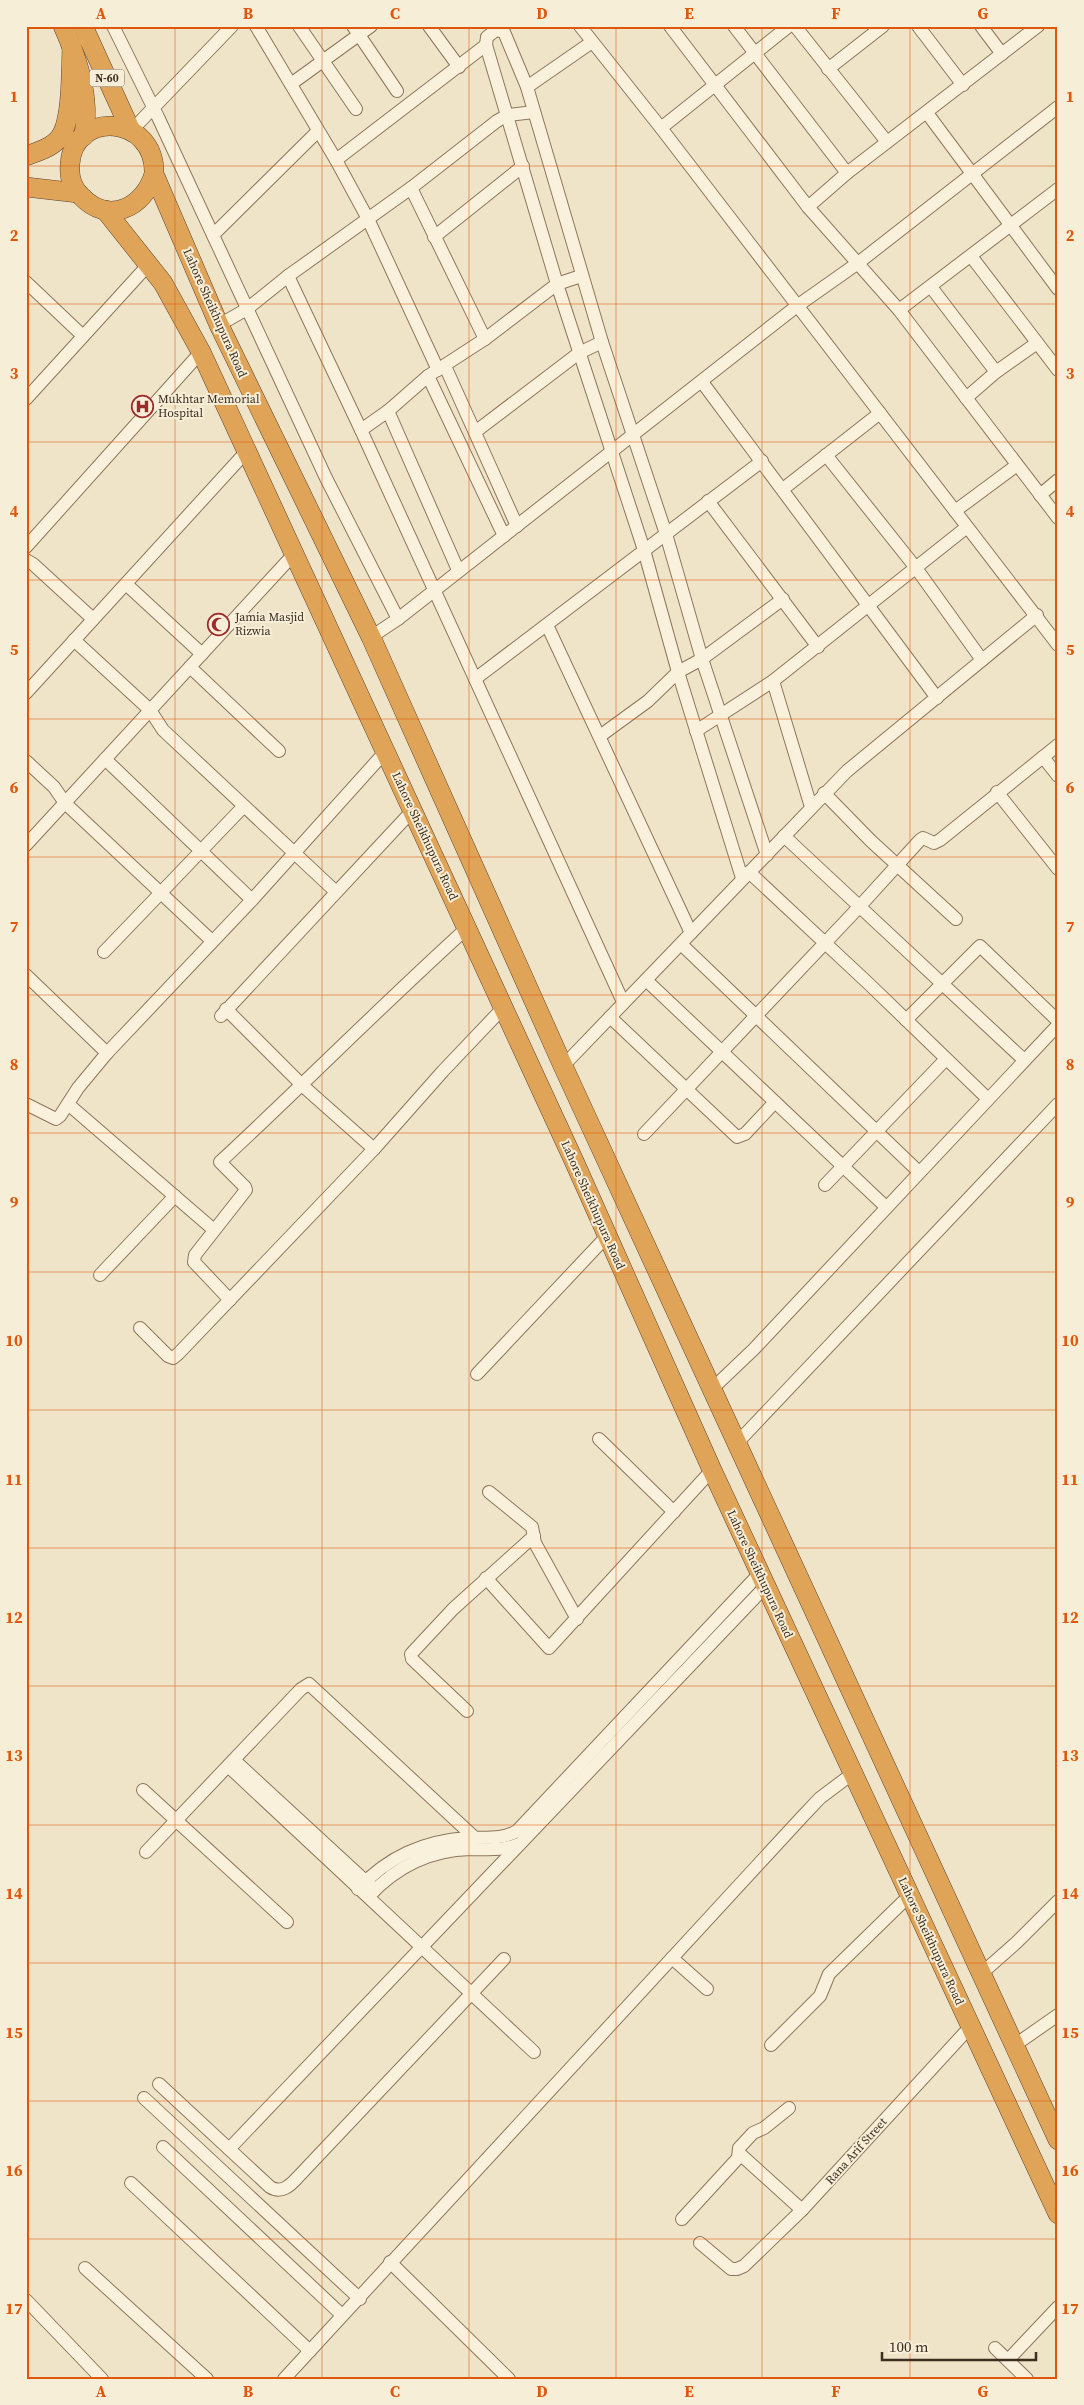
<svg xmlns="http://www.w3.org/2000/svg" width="1084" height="2405" viewBox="0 0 1084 2405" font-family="'Source Serif 4',serif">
<rect width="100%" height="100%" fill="#f0e4c8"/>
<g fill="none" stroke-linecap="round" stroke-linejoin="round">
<defs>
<g id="minor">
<path d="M113,26L158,117L326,478L398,619"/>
<path d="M256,26L336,160L368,219L438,370"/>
<path d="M299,26L356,109"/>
<path d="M353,26L397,91"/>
<path d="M429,26L459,67"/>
<path d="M580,26L661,128L1058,645"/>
<path d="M670,26L808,207L899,310L1058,518"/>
<path d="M734,26L847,173"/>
<path d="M795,26L887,142"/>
<path d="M918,26L963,85"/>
<path d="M981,26L1002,54"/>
<path d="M828,69L883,26"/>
<path d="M291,84L371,26"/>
<path d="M527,87L592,42"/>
<path d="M927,113L1058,289"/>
<path d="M661,128L789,26"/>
<path d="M131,131L232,26"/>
<path d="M336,160L486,45"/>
<path d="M411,188L485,339"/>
<path d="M808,207L847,173L1038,26"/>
<path d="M213,235L318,131"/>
<path d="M434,237L523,166"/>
<path d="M971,256L1058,370"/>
<path d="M288,276L361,430L623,1002"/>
<path d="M26,282L83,336"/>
<path d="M931,287L996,372"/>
<path d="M899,310L1058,189"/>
<path d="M219,325L247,309L288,276L411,188L497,121L508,115L534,112"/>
<path d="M445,366L517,526"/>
<path d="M428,376L504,536"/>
<path d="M702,382L937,698"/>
<path d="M966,398L996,372L1037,343"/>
<path d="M26,399L149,264"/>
<path d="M388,411L458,570"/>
<path d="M361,430L388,411L428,376L485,339L557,284L581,276"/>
<path d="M475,432L579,353L602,342"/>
<path d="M826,455L916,568L982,660"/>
<path d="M783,489L880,413"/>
<path d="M1040,495L1058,480"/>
<path d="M708,501L818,647"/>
<path d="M955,511L1017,465"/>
<path d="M26,547L201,352"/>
<path d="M26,560L33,564L93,619"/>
<path d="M126,584L202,654"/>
<path d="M547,625L691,933"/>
<path d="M371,637L398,619L797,306L858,263L1058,107"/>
<path d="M74,640L150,710L163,730L335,891"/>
<path d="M190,667L279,751"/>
<path d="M475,679L762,461"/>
<path d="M773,681L811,807"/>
<path d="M26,693L246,452"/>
<path d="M696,731L773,681L967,527"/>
<path d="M600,736L648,701L678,672L702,659L783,599"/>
<path d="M1043,757L1058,776"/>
<path d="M105,759L252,900"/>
<path d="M26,761L54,787L65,803L212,941"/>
<path d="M997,792L1058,869"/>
<path d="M824,793L871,841L956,919"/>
<path d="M784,836L1024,1060"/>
<path d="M26,845L294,554"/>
<path d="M749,872L869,984L988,1099"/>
<path d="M742,878L678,672L644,550L557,284L486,45L487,37L496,30L504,32L527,87L602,342L666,534L702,659L767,855"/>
<path d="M681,944L919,1172"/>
<path d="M104,952L244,806"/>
<path d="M26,975L107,1053"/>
<path d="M646,980L886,1207"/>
<path d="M226,1009L303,1086L374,1149"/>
<path d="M221,1016L413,810"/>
<path d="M610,1017L737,1137L745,1134L775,1102"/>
<path d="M906,1020L980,946L1058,1021"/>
<path d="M563,1066L847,771L1037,615"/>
<path d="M26,1104L56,1119L60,1116L78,1088L107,1053L252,900L386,751"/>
<path d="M68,1104L214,1230"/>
<path d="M644,1134L860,906L920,840L923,838L934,843L940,840L1058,745"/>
<path d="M825,1185L946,1059"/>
<path d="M100,1275L175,1196"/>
<path d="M230,1300L194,1262L195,1255L246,1190L245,1187L220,1162C303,1085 383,1004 467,928"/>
<path d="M140,1328L168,1356L173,1358L178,1354L374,1149L443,1071L503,1008"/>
<path d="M477,1374L607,1236"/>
<path d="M712,1389L754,1349L1058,1025"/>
<path d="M599,1439L674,1512"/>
<path d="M737,1443L1058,1104"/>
<path d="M489,1492L532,1527L535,1543L577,1619"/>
<path d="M486,1578L549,1648L712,1470"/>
<path d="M467,1711L412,1659L411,1654L453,1609L534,1536"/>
<path d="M234,1760L375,1890"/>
<path d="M228,1766L534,2052"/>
<path d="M143,1790L287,1922"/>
<path d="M146,1852L301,1689L309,1684L475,1838"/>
<path d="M358,1889C388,1857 423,1841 468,1838C485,1837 502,1840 517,1831L760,1573"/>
<path d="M369,1896C396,1867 430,1850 470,1849C488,1849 503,1851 519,1844"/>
<path d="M672,1958L707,1989"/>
<path d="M982,1973L1017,1942L1058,1901"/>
<path d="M771,2045L820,1996L829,1974L910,1895"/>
<path d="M1015,2045L1058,2015"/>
<path d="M159,2084L270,2187C281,2194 290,2186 298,2177L504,1959"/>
<path d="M144,2098L360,2299"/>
<path d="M163,2147L342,2315"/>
<path d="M229,2149L766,1586"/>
<path d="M740,2154L802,2210"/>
<path d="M131,2183L310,2351"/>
<path d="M682,2219L738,2158L739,2148L753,2133L764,2128L789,2108"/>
<path d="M700,2243L731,2269H737L744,2266L802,2210L970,2027"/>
<path d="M390,2262L509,2379"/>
<path d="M85,2268L207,2379"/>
<path d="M26,2300L102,2379"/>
<path d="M995,2348L1027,2379"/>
<path d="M1008,2360L1058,2307"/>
<path d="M284,2379L802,1817L820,1798L852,1774"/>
</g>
<g id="highway">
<path d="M63,26C79,62 90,97 84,136"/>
<path d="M83,26L131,131"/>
<path d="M26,156C39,151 55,147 62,134C72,116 71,68 72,46"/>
<path d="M154,174C144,208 108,225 81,196C72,188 69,176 70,164C74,109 156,115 154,174L219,325L371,637L563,1066L1058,2140"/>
<path d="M26,187L78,193"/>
<path d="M105,210L163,283L201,352L574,1161L712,1470L1058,2214"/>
</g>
</defs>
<use href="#minor" stroke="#8d765c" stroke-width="14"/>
<use href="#highway" stroke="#5b4430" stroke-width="20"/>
<use href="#minor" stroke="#faf1dc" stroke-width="12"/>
<use href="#highway" stroke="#e0a458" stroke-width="19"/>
</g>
<path fill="none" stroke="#df570d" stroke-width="1" stroke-opacity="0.55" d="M175,26V2379M322,26V2379M469,26V2379M616,26V2379M762,26V2379M910,26V2379M26,166H1058M26,304H1058M26,442H1058M26,580H1058M26,719H1058M26,857H1058M26,995H1058M26,1133H1058M26,1272H1058M26,1410H1058M26,1548H1058M26,1686H1058M26,1825H1058M26,1963H1058M26,2101H1058M26,2239H1058"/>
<defs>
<symbol id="hospital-ring" viewBox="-11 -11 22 22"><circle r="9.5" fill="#f7eed8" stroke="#9e2a2b" stroke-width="1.5"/><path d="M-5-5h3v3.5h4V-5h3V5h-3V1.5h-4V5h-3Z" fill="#9e2a2b"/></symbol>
<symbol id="mosque-ring" viewBox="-11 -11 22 22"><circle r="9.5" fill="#f7eed8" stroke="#9e2a2b" stroke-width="1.5"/><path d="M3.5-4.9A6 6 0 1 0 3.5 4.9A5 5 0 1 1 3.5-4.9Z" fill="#9e2a2b"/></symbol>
</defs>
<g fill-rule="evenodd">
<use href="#hospital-ring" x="130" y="394" width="25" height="25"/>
<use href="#mosque-ring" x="206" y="612" width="25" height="25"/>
</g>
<g text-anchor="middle" stroke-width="4" stroke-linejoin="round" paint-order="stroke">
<rect fill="#f7eed8" stroke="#756857" stroke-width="1" x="89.5" y="69.5" width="35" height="17" rx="4"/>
<g font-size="11" font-weight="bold" fill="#3d2e20">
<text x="107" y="82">N-60</text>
</g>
<g font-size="12" fill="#3d2e20" stroke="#f7eed8">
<text transform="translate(215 313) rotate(66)" y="4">Lahore Sheikhupura Road</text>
<text transform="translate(425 836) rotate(65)" y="4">Lahore Sheikhupura Road</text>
<text transform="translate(593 1205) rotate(66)" y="4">Lahore Sheikhupura Road</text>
<text transform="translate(760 1574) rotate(65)" y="4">Lahore Sheikhupura Road</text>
<text transform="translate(931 1941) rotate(65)" y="4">Lahore Sheikhupura Road</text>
<text transform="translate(856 2151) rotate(-48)" y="4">Rana Arif Street</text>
</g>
<g font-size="12" fill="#3d2e20" stroke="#f7eed8" text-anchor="start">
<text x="158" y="403">Mukhtar Memorial<tspan x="158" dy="14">Hospital</tspan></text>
<text x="235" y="621">Jamia Masjid<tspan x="235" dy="14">Rizwia</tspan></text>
</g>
</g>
<rect width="1084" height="2405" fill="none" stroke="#f7eed8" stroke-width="55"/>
<path d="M882 2352v8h154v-8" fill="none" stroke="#3d2e20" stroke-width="2.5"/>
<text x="889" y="2352" font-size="15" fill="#3d2e20" stroke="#f7eed8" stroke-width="4" paint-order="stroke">100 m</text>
<rect x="28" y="28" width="1028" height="2350" fill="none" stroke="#df570d" stroke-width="2"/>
<g font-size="16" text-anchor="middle" font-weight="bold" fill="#df570d">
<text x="101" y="19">A</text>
<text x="248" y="19">B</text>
<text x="395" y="19">C</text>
<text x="542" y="19">D</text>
<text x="689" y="19">E</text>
<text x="836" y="19">F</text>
<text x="983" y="19">G</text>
<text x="14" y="102">1</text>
<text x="1070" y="102">1</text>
<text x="14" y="241">2</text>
<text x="1070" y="241">2</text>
<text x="14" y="379">3</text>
<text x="1070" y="379">3</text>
<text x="14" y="517">4</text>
<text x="1070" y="517">4</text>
<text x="14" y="655">5</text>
<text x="1070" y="655">5</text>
<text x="14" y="793">6</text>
<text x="1070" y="793">6</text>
<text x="14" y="932">7</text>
<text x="1070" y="932">7</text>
<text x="14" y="1070">8</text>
<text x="1070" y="1070">8</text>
<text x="14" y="1208">9</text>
<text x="1070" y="1208">9</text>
<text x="14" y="1346">10</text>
<text x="1070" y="1346">10</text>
<text x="14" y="1485">11</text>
<text x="1070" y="1485">11</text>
<text x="14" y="1623">12</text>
<text x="1070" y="1623">12</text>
<text x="14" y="1761">13</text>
<text x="1070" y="1761">13</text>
<text x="14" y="1899">14</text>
<text x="1070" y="1899">14</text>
<text x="14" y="2038">15</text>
<text x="1070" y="2038">15</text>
<text x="14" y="2176">16</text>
<text x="1070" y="2176">16</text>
<text x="14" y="2314">17</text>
<text x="1070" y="2314">17</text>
<text x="101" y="2397">A</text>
<text x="248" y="2397">B</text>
<text x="395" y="2397">C</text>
<text x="542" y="2397">D</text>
<text x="689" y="2397">E</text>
<text x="836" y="2397">F</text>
<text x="983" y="2397">G</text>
</g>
</svg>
